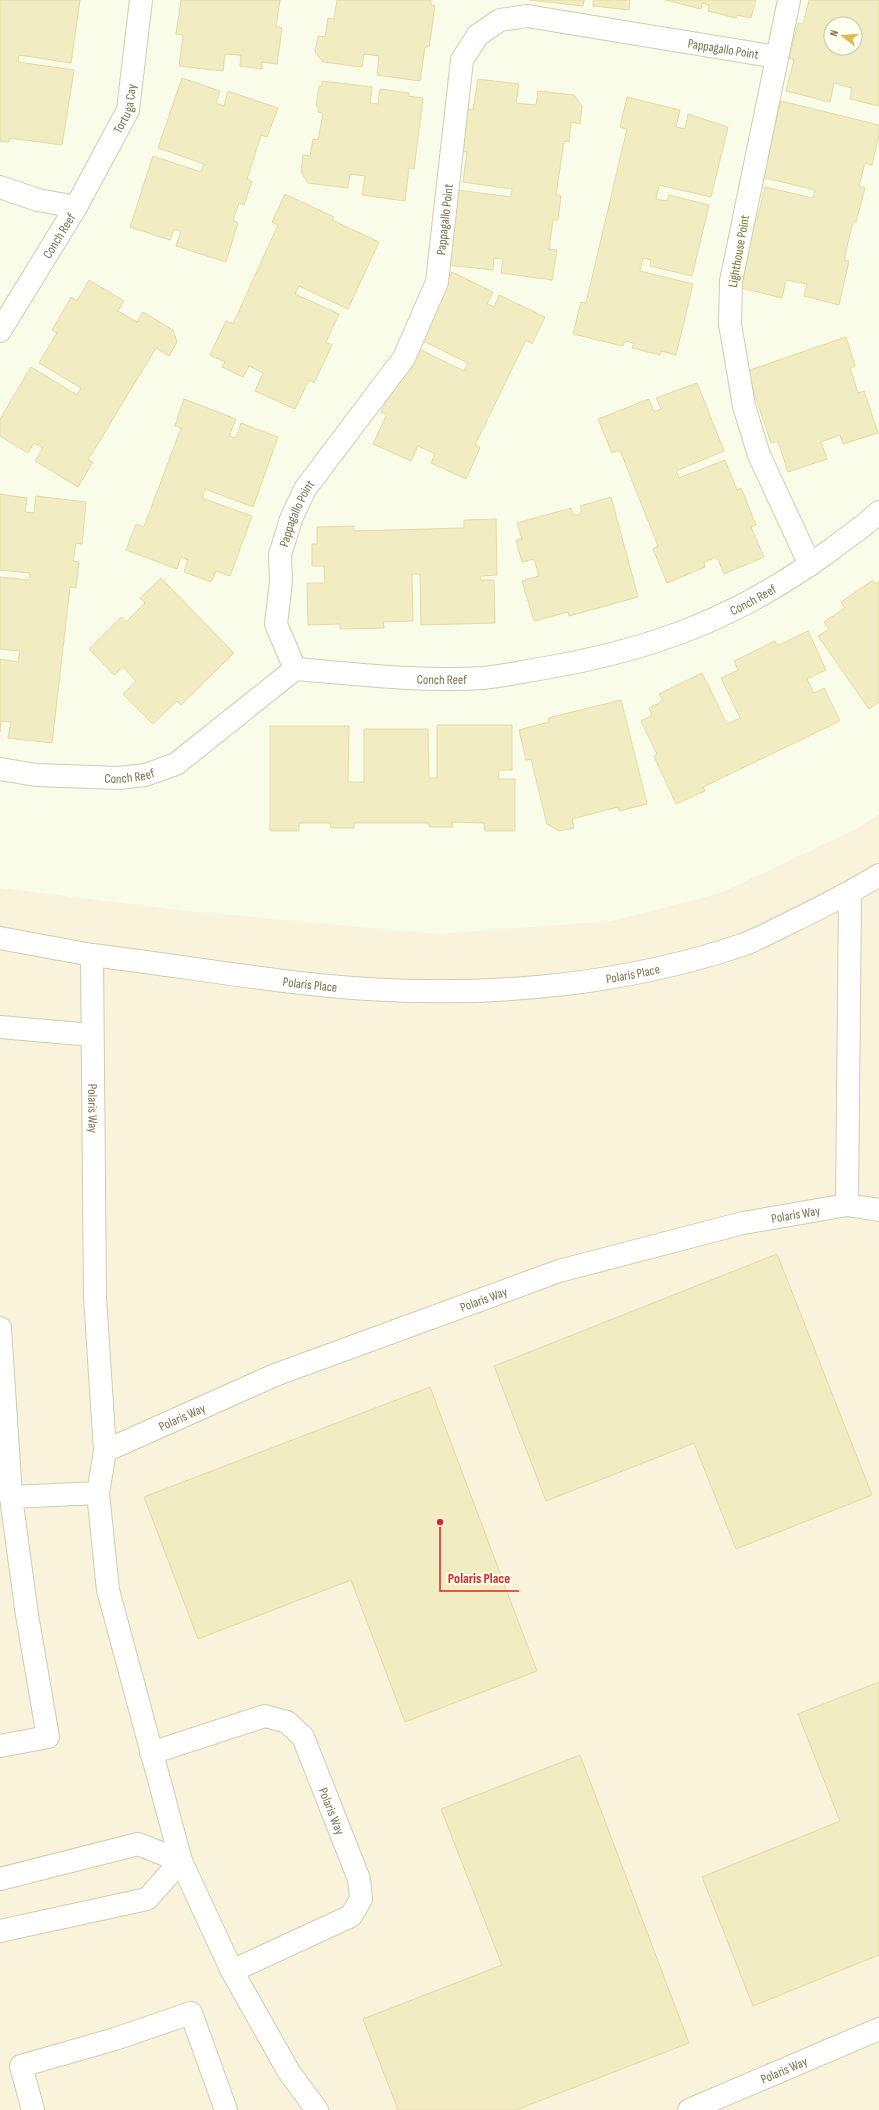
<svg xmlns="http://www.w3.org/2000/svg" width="879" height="2110" viewBox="0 0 879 2110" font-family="'Sofia Sans Condensed',sans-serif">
<rect width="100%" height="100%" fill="#fafcea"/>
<path fill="#f9f3db" d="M879,814V2110H0V888L187,911L438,934L612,921L721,893L858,828Z"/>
<g fill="#f1ecc2" stroke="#e3dba3" fill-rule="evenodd">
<path d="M0,0H80L71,63L19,55L18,62L74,70L62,145L10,138L9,142L0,141Z"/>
<path d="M181,0H280L276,27L282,28L277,64L262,62V69L240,66L241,55L225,54L223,71L179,66L183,35L176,34Z"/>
<path d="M337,0H431V5L435,6L429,47H425L420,81L377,75L379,56L364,54L362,67L323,62L315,52L318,36L325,37L328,18L334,19Z"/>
<path d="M529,0H584L583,6Z"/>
<path d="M593,0H630L629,10L593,6Z"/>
<path d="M665,0H756L751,18L737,15L736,18L708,11L709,5L702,3L701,9Z"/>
<path d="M809,0H879V106L850,99L852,88L834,83L830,102L786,91L794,60L789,58L798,23L803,24ZM831,24H855V48H831Z"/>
<path d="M182,78L220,91L216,103L224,106L228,91L278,108L267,137L261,135L247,179L252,181L244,205L239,203L233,220L238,223L226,262L176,246L181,231L174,229L170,240L130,227L153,156L201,172L204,164L158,148Z"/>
<path d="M478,79L519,84L516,103L536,105L538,91L574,95L582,106L580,124L571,122L569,142L564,141L556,195L561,196L558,220H553L549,249L557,250L552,280L501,273L503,259L494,258L493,270L448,265L458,190L511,197L512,189L463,182L467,152L461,151L467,109L473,110Z"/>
<path d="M322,81L372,87L370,103L378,104L380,89L409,93L408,96L423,98L414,169L409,168L405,201L362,195L365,176L350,174L348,188L308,183L301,172L303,155L310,156L313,139L318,140L323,113L318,112V106H316L319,86H322Z"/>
<path d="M627,97L680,110L676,127L685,129L688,114L728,127L711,197L659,185L656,199L667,201L669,195L709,205L692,276L650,266L651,260L643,258L640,271L693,284L676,355L661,351L660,355L632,348L634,343L625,341L623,346L573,334L581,302L586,303L627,129L620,127Z"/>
<path d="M781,101L879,125V135L872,165L865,163L859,186L865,188L856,222L853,221L844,260L849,261L839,305L804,296L807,284L786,280L782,298L741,288L748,257L743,256L752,218L757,220L765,187L813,198L815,190L762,177Z"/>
<path d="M285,194L334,217L332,220L379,242L348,309L299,286L295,294L339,314L326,342L332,345L314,383L309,380L295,409L255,391L263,373L249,366L243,377L222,367L225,362L210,355L226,321L233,324L278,225L272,222Z"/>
<path d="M452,272L493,292L487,304L494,307L499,295L545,317L532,344L526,340L475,445L480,448L466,479L431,463L435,454L418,446L411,461L373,444L387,414L381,412L400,373L406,375L419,349L464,371L468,363L419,339Z"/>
<path d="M89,280L124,301L118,311L137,322L143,312L173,330L177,342L169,356L156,348L88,460L93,462L78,487L35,461L43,448L34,443L28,453L0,436V419L31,367L77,395L81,388L39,363L57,333L52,330L71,297L77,301Z"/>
<path d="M846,337L855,366L850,368L858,393L864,391L878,433L843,444L840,435L821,442L827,459L788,472L778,441L771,443L747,371Z"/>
<path d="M697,383L724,451L676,471L679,478L725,460L737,490L741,488L756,525L751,527L764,557L724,574L717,557L704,562L705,567L667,583L653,549L658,546L620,450L612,453L598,419L649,399L654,412L661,409L656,398Z"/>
<path d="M184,399L236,419L229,436L236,438L241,423L278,437L253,507L205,489L202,498L252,516L230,576L216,571L211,582L184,572L188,560L181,557L177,569L126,550L136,524L144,527L181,428L175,426Z"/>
<path d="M0,494L27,498L25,512L34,513L36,496L86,502L82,544L76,543L73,561L79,562L76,588L70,587L52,743L8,738L11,722L1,721L0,732V659L18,662L20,651L0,649V577L29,580L30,573L0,570Z"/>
<path d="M611,497L638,597L569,616L568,612L534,621L522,581L539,576L534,559L522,562L516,540L522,539L517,523L571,508L574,516L582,513L580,506Z"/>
<path d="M496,519L497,575L481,576L480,580H494L495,623L421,625L420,574H412L413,621L383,622L384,628L340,629V624L308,625L307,583H325L324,566H312V544H317V527L354,526V531L464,528V520Z"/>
<path d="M161,578L234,653L181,705L177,701L153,724L123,694L136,681L123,667L114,675L89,649L121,617L126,622L145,603L140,598Z"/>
<path d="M873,580L875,584L879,581V702L869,709L818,636L829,629L824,622L845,608L841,602Z"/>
<path d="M808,631L826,670L807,679L814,693L824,688L840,721L703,787L705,791L676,804L654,756L657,754L641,721L652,715L649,708L663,701L659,694L702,673L727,724L740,718L721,678L738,670L734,661L775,641L777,646Z"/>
<path d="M621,700L647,804L619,811L618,807L572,819L574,828L559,831L547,824L531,759L526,760L519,730L549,722L548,718Z"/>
<path d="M437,725H512V770H499L498,779H515V831H485L484,823L452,822L453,827H429V823H354V828H331L330,823H299V831H270V726H349L348,782H364V729H428L429,778H437Z"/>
<path d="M777,1254L872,1495L736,1549L694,1443L546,1501L494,1366Z"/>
<path d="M430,1387L537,1671L405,1722L351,1580L198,1639L144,1497Z"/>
<path d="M879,1682V1955L753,2006L702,1877L840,1821L798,1714Z"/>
<path d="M580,1755L689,2043L516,2110H398L363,2019L502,1965L441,1809Z"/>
</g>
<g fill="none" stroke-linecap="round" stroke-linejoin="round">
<defs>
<g id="minor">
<path d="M789,0L731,281L730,324L744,406L759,455L810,565"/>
<path d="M0,187L38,200L76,207"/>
<path id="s1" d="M0,331L76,207L128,110L141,0"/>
<path id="s2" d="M295,669L276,624L281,581L280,555L291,519L305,489L404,358L437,282L462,60L478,35L500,20L527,16L777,57"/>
<path id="s3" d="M0,769L36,775L119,778L145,775L176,764L295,669C357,674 421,682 483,678C504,676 525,671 545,668C656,649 741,616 832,549C847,537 865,526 879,512"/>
<path id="s4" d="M0,938L92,955L95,1298L105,1451L275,1375L559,1271L743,1223L847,1205L879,1210"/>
<path id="s5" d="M92,955C184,966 275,983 367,989C493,997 625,985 745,944C760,938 775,930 789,923C820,908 850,893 879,875"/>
<path d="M0,1027L92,1035"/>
<path d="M847,1205L850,894"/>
<path d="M0,1328L11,1497L27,1615L48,1737L0,1746"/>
<path d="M105,1451L98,1493L108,1590L181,1861L232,1971L289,2072L317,2110"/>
<path d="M11,1497L98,1493"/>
<path id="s6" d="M151,1753L265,1716L287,1722L303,1737L359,1879L361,1899L351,1916L232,1971"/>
<path d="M0,1879L138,1844L181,1861"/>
<path d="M0,1931L147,1899L181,1861"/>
<path d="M33,2110L21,2066L115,2039L191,2013L226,2110"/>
<path id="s7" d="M689,2110L879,2029"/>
</g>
</defs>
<use href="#minor" stroke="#cecdaf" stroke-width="24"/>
<use href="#minor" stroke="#fff" stroke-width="22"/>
</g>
<g text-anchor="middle" stroke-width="4" stroke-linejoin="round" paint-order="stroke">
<g font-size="13" fill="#77714d" stroke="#fdfff0">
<text dy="5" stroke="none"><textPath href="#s2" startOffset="942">Pappagallo Point</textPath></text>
<text dy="5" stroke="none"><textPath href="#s1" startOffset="256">Tortuga Cay</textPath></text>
<text dy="5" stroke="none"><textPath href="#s2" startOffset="499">Pappagallo Point</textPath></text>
<text dy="5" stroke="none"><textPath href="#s1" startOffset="112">Conch Reef</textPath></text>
<text transform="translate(738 251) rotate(-80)" y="5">Lighthouse Point</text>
<text dy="5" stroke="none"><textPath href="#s2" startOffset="163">Pappagallo Point</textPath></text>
<text dy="5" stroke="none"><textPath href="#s3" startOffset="802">Conch Reef</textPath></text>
<text dy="5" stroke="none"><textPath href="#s3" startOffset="478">Conch Reef</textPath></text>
<text dy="5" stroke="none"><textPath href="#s3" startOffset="130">Conch Reef</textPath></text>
<text dy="5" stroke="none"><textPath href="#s5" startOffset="544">Polaris Place</textPath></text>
<text dy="5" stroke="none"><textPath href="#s5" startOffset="220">Polaris Place</textPath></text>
<text dy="5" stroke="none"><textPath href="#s4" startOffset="247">Polaris Way</textPath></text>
<text dy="5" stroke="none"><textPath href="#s4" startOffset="1322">Polaris Way</textPath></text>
<text dy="5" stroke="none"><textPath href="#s4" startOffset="998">Polaris Way</textPath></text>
<text dy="5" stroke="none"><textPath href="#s4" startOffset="674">Polaris Way</textPath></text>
<text dy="5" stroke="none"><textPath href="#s6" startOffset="244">Polaris Way</textPath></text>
<text dy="5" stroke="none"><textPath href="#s7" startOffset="103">Polaris Way</textPath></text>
</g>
</g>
<path fill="none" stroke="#d62828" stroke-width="1.5" d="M440 1522L440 1591H519"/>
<circle fill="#d62828" stroke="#fdfff0" stroke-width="1.5" cx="440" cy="1522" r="4"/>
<g font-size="14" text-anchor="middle" font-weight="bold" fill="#d62828" stroke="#fdfff0" stroke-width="4" stroke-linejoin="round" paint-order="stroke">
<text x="479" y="1583">Polaris Place</text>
</g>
<g transform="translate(843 36) rotate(287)"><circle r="19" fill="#fdfff0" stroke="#c7c6af"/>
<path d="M0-3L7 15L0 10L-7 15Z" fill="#e2ba53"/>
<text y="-6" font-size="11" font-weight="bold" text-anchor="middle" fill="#77714d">N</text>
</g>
</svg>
